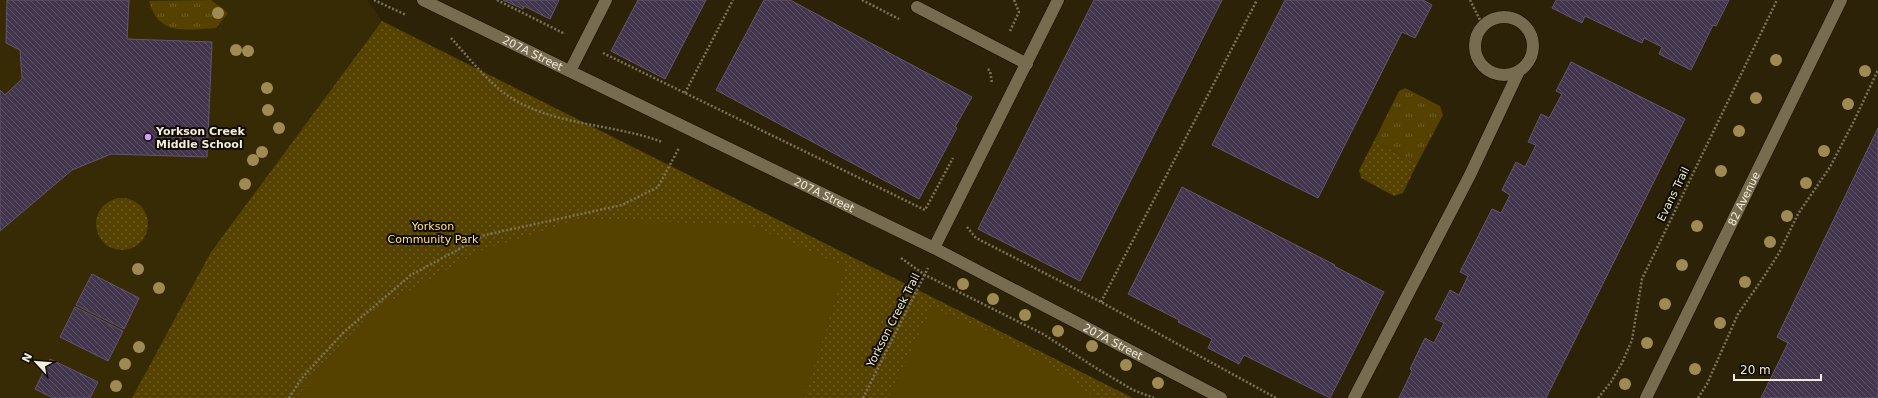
<svg xmlns="http://www.w3.org/2000/svg" width="1878" height="398" viewBox="0 0 1878 398" font-family="'DejaVu Sans',sans-serif">
<defs>
<pattern id="grass-tufts" width="24" height="20" patternUnits="userSpaceOnUse"><rect width="24" height="20" fill="#554100"/><path d="M3 7l-1-3M5 7V3M7 7l1-3M15 17l-1-3M17 17v-4M19 17l1-3" fill="none" stroke="#6e5d25"/></pattern>
<pattern id="park-dots" width="8" height="8" patternUnits="userSpaceOnUse"><rect width="8" height="8" fill="#554100"/><path d="M2 2h.1M6 6h.1" fill="none" stroke="#6e5d25" stroke-width="1.8" stroke-linecap="round"/></pattern>
<pattern id="building-back-hatch" width="6" height="6" patternUnits="userSpaceOnUse"><rect width="6" height="6" fill="#42354d"/><path d="M-1 5l2 2M0 0l6 6M5-1l2 2" fill="none" stroke="#5e5366"/></pattern>
</defs>
<rect width="100%" height="100%" fill="#2c2207"/>
<path fill="#372b06" d="M0,0H367L382,21L211,252L132,398H0Z"/>
<g fill="url(#grass-tufts)">
<path d="M211,0L228,13L216,28C186,30 158,36 149,1Z"/>
<path d="M1405,88L1440,106L1443,115L1417,164L1374,141L1399,91Z"/>
</g>
<g fill="url(#park-dots)">
<path d="M382,21L1133,398H132L211,252Z"/>
<path d="M1374,141L1417,164L1403,193L1394,196L1361,178L1359,170Z"/>
<circle cx="122" cy="224" r="26"/>
</g>
<g fill="#554100">
<path d="M580,219L750,225L846,267L804,398H295L370,313L482,250Z"/>
<path d="M932,308L984,329L1041,359L1096,398H888Z"/>
</g>
<g fill="url(#building-back-hatch)" stroke="#63556f">
<path d="M7,0H129L127,39L212,42L207,157L111,154L72,170L0,231V90L5,95L22,79L20,50L6,43Z"/>
<path d="M503,0H559L550,19L524,6L523,9Z"/>
<path d="M638,0H706L665,79L611,51Z"/>
<path d="M764,0H790L972,97L955,127L957,128L919,199L716,90Z"/>
<path d="M1094,0H1222L1080,281L978,229Z"/>
<path d="M1285,0H1423L1432,5L1415,38L1402,32L1318,198L1212,145Z"/>
<path d="M1556,0H1729L1716,26L1713,25L1691,70L1659,54L1662,47L1644,38L1642,43L1585,16L1582,23L1552,8Z"/>
<path d="M1571,62L1685,119L1546,398H1399L1412,371L1410,369L1425,338L1434,343L1444,323L1435,319L1450,290L1459,295L1468,276L1460,272L1492,209L1501,213L1510,195L1502,190L1516,162L1525,167L1536,145L1528,142L1541,114L1549,118L1562,94L1556,91Z"/>
<path d="M1878,128V398H1761L1788,343L1777,337Z"/>
<path d="M1182,187L1335,265L1334,266L1384,292L1330,398L1244,355L1239,364L1208,348L1212,339L1178,322L1179,320L1128,294Z"/>
<path d="M92,274L139,298L124,329L76,305Z"/>
<path d="M75,307L123,331L108,361L60,337Z"/>
<path d="M50,359L98,382L90,398H53L35,389Z"/>
</g>
<g fill="none" stroke-linecap="round" stroke-linejoin="round">
<defs>
<g id="service">
<path d="M917,7L1027,64"/>
<circle cx="1504" cy="46" r="29"/>
<path d="M570,71L606,0"/>
<path d="M934,248L1058,0"/>
<path d="M1354,398L1470,175L1519,71"/>
</g>
<g id="minor">
<path id="s1" d="M423,0L934,248L1221,398"/>
</g>
<g id="tertiary">
<path id="s2" d="M1646,398L1841,0"/>
</g>
</defs>
<use href="#service" stroke="#140b00" stroke-width="13"/>
<use href="#minor" stroke="#140b00" stroke-width="13"/>
<use href="#tertiary" stroke="#140b00" stroke-width="13"/>
<g stroke="#7b735c" stroke-width="2.5" stroke-dasharray="2 2" stroke-linecap="butt">
<path d="M374,0L406,15"/>
<path d="M497,0L565,34"/>
<path d="M862,0L899,19"/>
<path d="M1470,0L1483,26"/>
<path d="M1010,31L1019,12L1014,0"/>
<path d="M451,38C472,61 493,90 522,104C566,126 617,125 662,142"/>
<path d="M603,53L925,210L953,158"/>
<path d="M988,69L990,71L992,83"/>
<path d="M685,93L733,0"/>
<path d="M967,227L976,238L1101,302L1276,398"/>
<path d="M901,258L925,275L1043,334L1096,368L1133,390L1154,398"/>
<path d="M1101,302L1257,0"/>
<path d="M289,398L301,379L344,332L411,275L485,235L622,205L658,187L679,148"/>
<path d="M863,398L928,268"/>
<path d="M1598,398L1611,382L1622,363L1632,340L1642,279L1777,0"/>
<path d="M1698,398L1707,384L1738,314L1765,275L1779,253L1798,214L1830,167L1854,121L1878,70"/>
</g>
<use href="#service" stroke="#776c50" stroke-width="12"/>
<use href="#minor" stroke="#776c50" stroke-width="12"/>
<use href="#tertiary" stroke="#776c50" stroke-width="12"/>
</g>
<g fill="#9f8a54">
<circle cx="218" cy="13" r="6"/>
<circle cx="236" cy="50" r="6"/>
<circle cx="248" cy="51" r="6"/>
<circle cx="1776" cy="60" r="6"/>
<circle cx="1865" cy="71" r="6"/>
<circle cx="267" cy="88" r="6"/>
<circle cx="1756" cy="98" r="6"/>
<circle cx="1848" cy="104" r="6"/>
<circle cx="268" cy="110" r="6"/>
<circle cx="279" cy="128" r="6"/>
<circle cx="1739" cy="131" r="6"/>
<circle cx="1824" cy="151" r="6"/>
<circle cx="262" cy="152" r="6"/>
<circle cx="253" cy="160" r="6"/>
<circle cx="1721" cy="171" r="6"/>
<circle cx="1806" cy="183" r="6"/>
<circle cx="245" cy="184" r="6"/>
<circle cx="1787" cy="216" r="6"/>
<circle cx="1697" cy="226" r="6"/>
<circle cx="1770" cy="242" r="6"/>
<circle cx="1682" cy="265" r="6"/>
<circle cx="138" cy="269" r="6"/>
<circle cx="1745" cy="282" r="6"/>
<circle cx="963" cy="284" r="6"/>
<circle cx="159" cy="288" r="6"/>
<circle cx="993" cy="299" r="6"/>
<circle cx="1665" cy="304" r="6"/>
<circle cx="1025" cy="315" r="6"/>
<circle cx="1720" cy="323" r="6"/>
<circle cx="1058" cy="331" r="6"/>
<circle cx="1647" cy="343" r="6"/>
<circle cx="1092" cy="346" r="6"/>
<circle cx="139" cy="347" r="6"/>
<circle cx="125" cy="364" r="6"/>
<circle cx="1126" cy="365" r="6"/>
<circle cx="1695" cy="369" r="6"/>
<circle cx="1158" cy="383" r="6"/>
<circle cx="1625" cy="384" r="6"/>
<circle cx="116" cy="386" r="6"/>
</g>
<circle fill="#d29dfd" stroke="#100c03" stroke-width="1.5" cx="148" cy="137" r="4"/>
<g text-anchor="middle" stroke-width="4" stroke-linejoin="round" paint-order="stroke">
<g font-size="11" fill="#f3eddd" stroke="#100c03">
<text dy="4" stroke="none"><textPath href="#s1" startOffset="122">207A Street</textPath></text>
<text transform="translate(1673 194) rotate(-64)" y="4">Evans Trail</text>
<text dy="4" stroke="none"><textPath href="#s1" startOffset="446">207A Street</textPath></text>
<text dy="4" stroke="none"><textPath href="#s2" startOffset="222">82 Avenue</textPath></text>
<text transform="translate(893 320) rotate(-63)" y="4">Yorkson Creek Trail</text>
<text dy="4" stroke="none"><textPath href="#s1" startOffset="770">207A Street</textPath></text>
</g>
<g font-size="11" font-weight="bold" fill="#f3eddd" stroke="#100c03" text-anchor="start">
<text x="156" y="135">Yorkson Creek<tspan x="156" dy="13">Middle School</tspan></text>
</g>
<g font-size="11" fill="#fde093" stroke="#100c03">
<text x="433" y="230">Yorkson<tspan x="433" dy="13">Community Park</tspan></text>
</g>
</g>
<g transform="translate(36 362) rotate(296)" stroke="#100c03" stroke-width="3" paint-order="stroke">
<path d="M0-3L7 15L0 10L-7 15Z" fill="#f3eddd"/>
<text y="-6" font-size="11" font-weight="bold" text-anchor="middle" fill="#f3eddd">N</text>
</g>
<path d="M1734 374v6h87v-6" fill="none" stroke="#f3eddd" stroke-width="2"/>
<text x="1740" y="374" font-size="12" fill="#f3eddd" stroke="#100c03" stroke-width="3" paint-order="stroke">20 m</text>
</svg>
